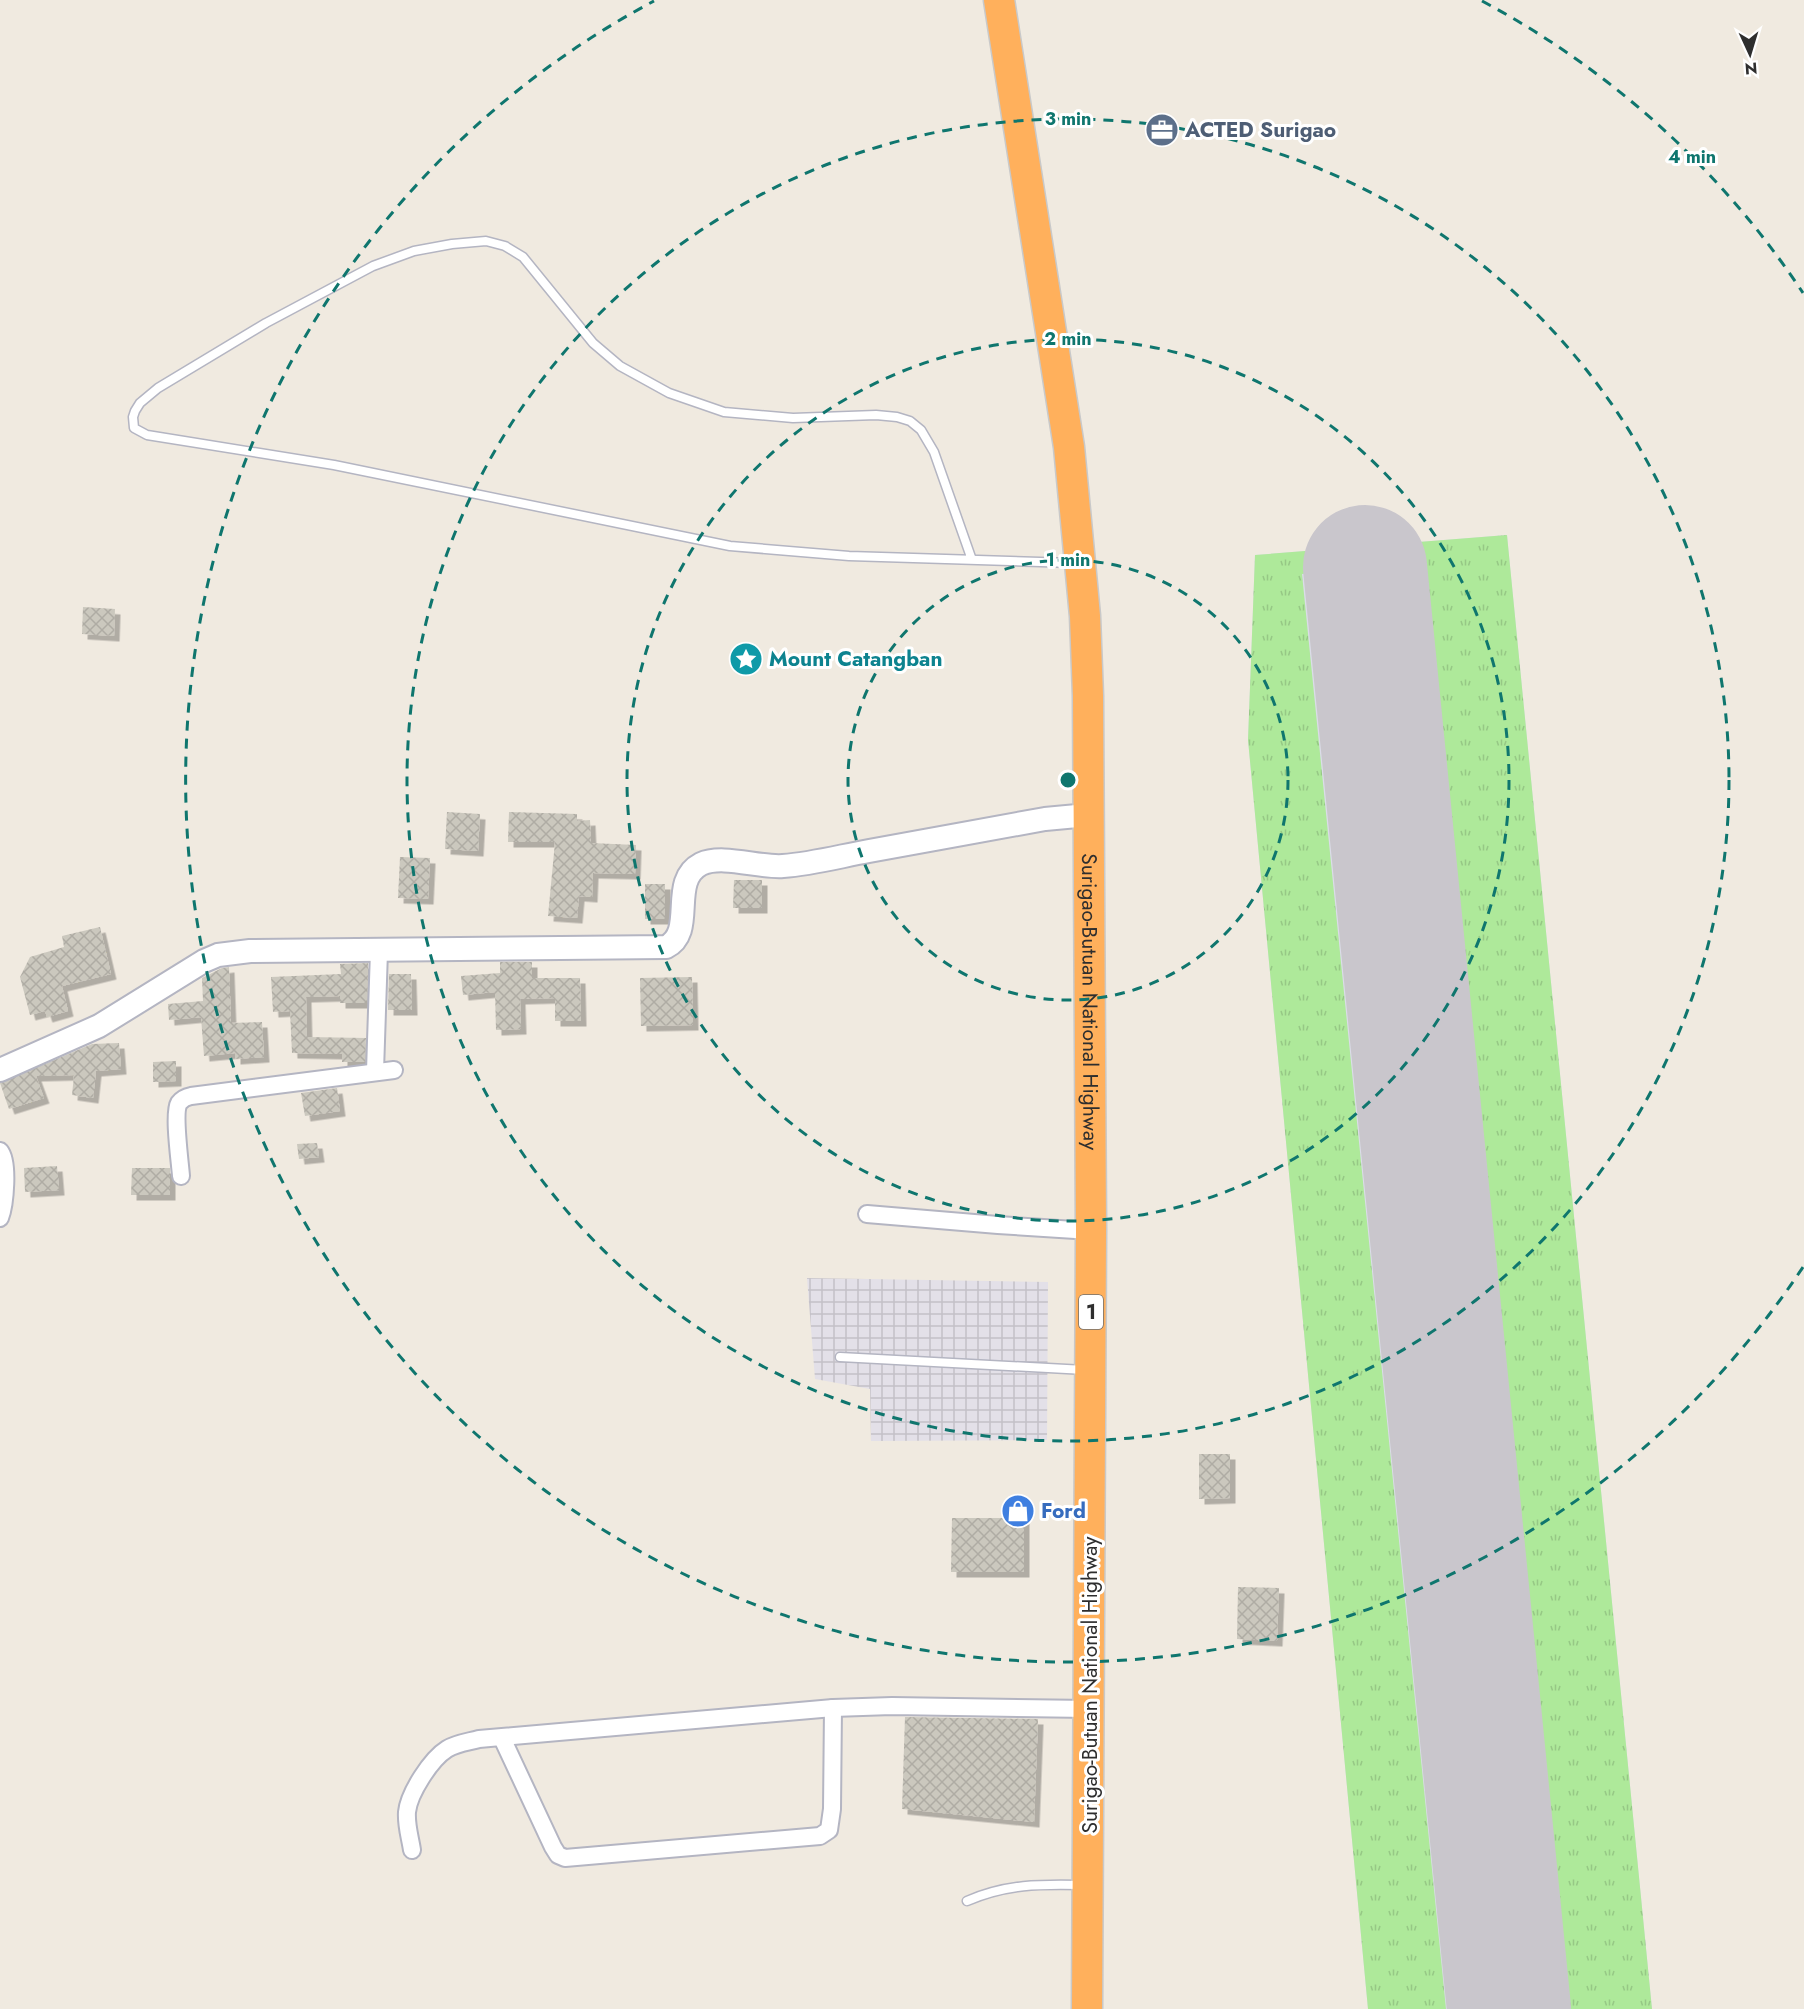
<svg xmlns="http://www.w3.org/2000/svg" width="1804" height="2009" viewBox="0 0 1804 2009" font-family="Jost,sans-serif">
<defs>
<pattern id="industrial-grid" width="8" height="8" patternUnits="userSpaceOnUse" patternTransform="scale(1.5)"><rect width="8" height="8" fill="#e3e0e8"/><path d="M0 4h8M4 0v8" fill="none" stroke="#c3c0c7"/></pattern>
<pattern id="grass-tufts" width="24" height="20" patternUnits="userSpaceOnUse" patternTransform="scale(1.5)"><rect width="24" height="20" fill="#aee99a"/><path d="M3 7l-1-3M5 7V3M7 7l1-3M15 17l-1-3M17 17v-4M19 17l1-3" fill="none" stroke="#96c885"/></pattern>
<pattern id="building-cross-hatch" width="8" height="8" patternUnits="userSpaceOnUse" patternTransform="scale(1.5)"><rect width="8" height="8" fill="#cbc8be"/><path d="M0 0l8 8M0 8l8-8" fill="none" stroke="#afaca4"/></pattern>
<filter id="shadow"><feDropShadow dx="5.5" dy="5.5" stdDeviation="0" flood-color="#0004"/></filter>
</defs>
<rect width="100%" height="100%" fill="#f0eae0"/>
<path fill="url(#industrial-grid)" d="M807,1278L1048,1282L1047,1440L871,1441L870,1389L815,1379Z"/>
<path fill="#dbdce8" d="M1507,535L1652,2009H1368L1248,740L1255,555Z"/>
<path fill="url(#grass-tufts)" d="M1507,535L1652,2009H1570L1424,561L1302,574L1446,2009H1368L1248,740L1255,555Z"/>
<g fill="none" stroke-linecap="round" stroke-linejoin="round">
<path stroke="#c9c6cc" stroke-width="124" d="M1365,567L1509,2009"/>
</g>
<g fill="url(#building-cross-hatch)" filter="url(#shadow)">
<path d="M83,607L115,609L114,636L82,634Z"/>
<path d="M447,812L480,814L478,851L445,849Z"/>
<path d="M509,812L577,814V821L590,820L591,843L636,845L635,874L593,873L592,897L579,896L577,918L548,916L555,842H508Z"/>
<path d="M400,857L430,858L428,899L398,898Z"/>
<path d="M734,880H762V908H733Z"/>
<rect x="645" y="884" width="20" height="35"/>
<path d="M100,927L111,974L62,986L68,1011L47,1017L45,1011L30,1015L20,977L30,957L64,947L62,936Z"/>
<path d="M500,962H532V978H580L581,1021H555V998L520,999L521,1029L496,1030L495,992L463,995L461,976L500,973Z"/>
<path d="M368,963L367,1003H340V996L306,997L307,1037L366,1038L365,1062H342V1054L292,1053L290,1011L273,1012L271,977L341,974L340,964Z"/>
<path d="M229,967L231,1023L262,1022L264,1057L235,1059V1053L204,1056L201,1017L169,1020L168,1004L203,1001L202,978L222,968Z"/>
<path d="M389,974H411L412,1010H388Z"/>
<path d="M692,977L693,1025L641,1026L640,978Z"/>
<path d="M119,1043L121,1069L96,1071L93,1098L72,1095L74,1075L36,1076L44,1098L9,1109L0,1083L92,1044Z"/>
<path d="M176,1061V1081L153,1082V1062Z"/>
<path d="M337,1088L340,1111L305,1116L301,1093Z"/>
<path d="M317,1143L319,1157L299,1159L297,1144Z"/>
<path d="M57,1166L59,1190L25,1192L24,1168Z"/>
<path d="M132,1168H170V1195H131Z"/>
<path d="M1199,1454H1230V1498L1199,1499Z"/>
<path d="M952,1518H1024V1572H951Z"/>
<path d="M1238,1587L1279,1588L1277,1641L1237,1639Z"/>
<path d="M905,1717L1038,1719L1034,1822L902,1809Z"/>
</g>
<g fill="none" stroke-linecap="round" stroke-linejoin="round">
<defs>
<g id="lane">
<path d="M972,560L934,452L921,430L910,421L897,417L876,415L793,418L724,412L669,393L620,366L593,343L523,257L505,246L486,241L452,244L414,251L373,266L266,323L158,388L140,403L135,411L133,417L134,428L147,435L334,465L730,546L849,556L1073,563"/>
<path d="M840,1357L1085,1370"/>
<path d="M967,1901C1006,1884 1040,1884 1082,1885"/>
</g>
<g id="street">
<path d="M375,1071L379,951"/>
<path d="M0,1151C9,1162 5,1205 0,1218"/>
<path d="M181,1176C180,1162 173,1113 179,1103C182,1099 186,1097 191,1096L394,1070"/>
<path d="M867,1214L998,1225L1091,1231"/>
<path d="M502,1738L553,1847L558,1855L565,1858L820,1836L829,1830L832,1809L833,1708"/>
<path d="M412,1850C410,1837 406,1825 407,1812C409,1793 431,1759 447,1749C457,1743 468,1742 479,1739L833,1708L892,1706L1090,1709"/>
</g>
<path id="secondary" d="M0,1070L99,1026L204,961L218,955L250,951L666,947C697,932 668,881 701,864C723,854 759,868 783,866C812,864 841,856 869,851C928,840 986,830 1045,819L1088,815"/>
<g id="highway">
<path id="s1" d="M999,0L1069,447L1085,616L1088,696L1091,1231L1087,2009"/>
</g>
</defs>
<use href="#lane" stroke="#b4b5c2" stroke-width="11"/>
<use href="#street" stroke="#b4b5c2" stroke-width="20"/>
<use href="#secondary" stroke="#b4b5c2" stroke-width="26"/>
<use href="#highway" stroke="#c9c9c9" stroke-width="33"/>
<use href="#lane" stroke="#fff" stroke-width="8"/>
<use href="#street" stroke="#fff" stroke-width="16"/>
<use href="#secondary" stroke="#fff" stroke-width="22"/>
<use href="#highway" stroke="#ffb05c" stroke-width="30"/>
</g>
<g fill="none" stroke="#0f766e" stroke-width="3" stroke-dasharray="10 8">
<circle cx="1068" cy="780" r="220"/>
<circle cx="1068" cy="780" r="441"/>
<circle cx="1068" cy="780" r="661"/>
<path d="M1803 1267A882 882 0 1 1 654 1M1482 1A882 882 0 0 1 1803 293"/>
</g>
<defs>
<symbol id="office-disc" viewBox="-11 -11 22 22"><circle r="9.5" fill="#5c6f8a" stroke="#fff"/><path d="M-6-3h4V-5.5h4V-3h4V5H-6ZM-1-4.5V-3h2v-1.5ZM-6 0V1H6V0Z" fill="#fff"/></symbol>
<symbol id="sight-disc" viewBox="-11 -11 22 22"><circle r="9.5" fill="#0f9aa8" stroke="#fff"/><path d="M0-6L1.8-2.2L6-1.7L2.9 1.2L3.7 5.4L0 3.3L-3.7 5.4L-2.9 1.2L-6-1.7L-1.8-2.2Z" fill="#fff"/></symbol>
<symbol id="shop-disc" viewBox="-11 -11 22 22"><circle r="9.5" fill="#3f7fe0" stroke="#fff"/><path d="M-5-2.5h2.3a2.7 3.5 0 0 1 5.4 0H5L5.5 6h-11ZM-1.5-2.5h3a1.5 2.3 0 0 0-3 0Z" fill="#fff"/></symbol>
</defs>
<g fill-rule="evenodd">
<use href="#office-disc" x="1143" y="111" width="38" height="38"/>
<use href="#sight-disc" x="727" y="640" width="38" height="38"/>
<use href="#shop-disc" x="999" y="1492" width="38" height="38"/>
</g>
<g text-anchor="middle" stroke-width="6" stroke-linejoin="round" paint-order="stroke">
<rect fill="#fff" stroke="#6d6d6d" stroke-width="1.5" x="1079" y="1295" width="24" height="34" rx="4.5"/>
<g font-size="20" font-weight="bold" fill="#2e2e2e">
<text x="1091" y="1319">1</text>
</g>
<g font-size="21" font-weight="bold" fill="#4e5e75" stroke="#fff" text-anchor="start">
<text x="1185" y="137">ACTED Surigao</text>
</g>
<g font-size="21" font-weight="bold" fill="#0d838f" stroke="#fff" text-anchor="start">
<text x="769" y="666">Mount Catangban</text>
</g>
<g font-size="21" fill="#2e2e2e" stroke="#fff">
<text dy="7" stroke="none"><textPath href="#s1" startOffset="1008">Surigao-Butuan National Highway</textPath></text>
<text transform="translate(1090 1685) rotate(-90)" y="7">Surigao-Butuan National Highway</text>
</g>
<g font-size="21" font-weight="bold" fill="#366cbe" stroke="#fff" text-anchor="start">
<text x="1041" y="1518">Ford</text>
</g>
</g>
<circle cx="1068" cy="780" r="9" fill="#0f766e" stroke="#fff" stroke-width="3"/>
<g font-size="18" text-anchor="middle" font-weight="bold" fill="#0f766e" stroke="#fff" stroke-width="6" stroke-linejoin="round" paint-order="stroke">
<text x="1068" y="125">3 min</text>
<text x="1692" y="163">4 min</text>
<text x="1068" y="345">2 min</text>
<text x="1068" y="566">1 min</text>
</g>
<g transform="translate(1750 54) rotate(176)" stroke="#ffffff" stroke-width="4.5" paint-order="stroke">
<path d="M0-4.5L10 22L0 15L-10 22Z" fill="#2e2e2e"/>
<text y="-9" font-size="16" font-weight="bold" text-anchor="middle" fill="#2e2e2e">N</text>
</g>
</svg>
